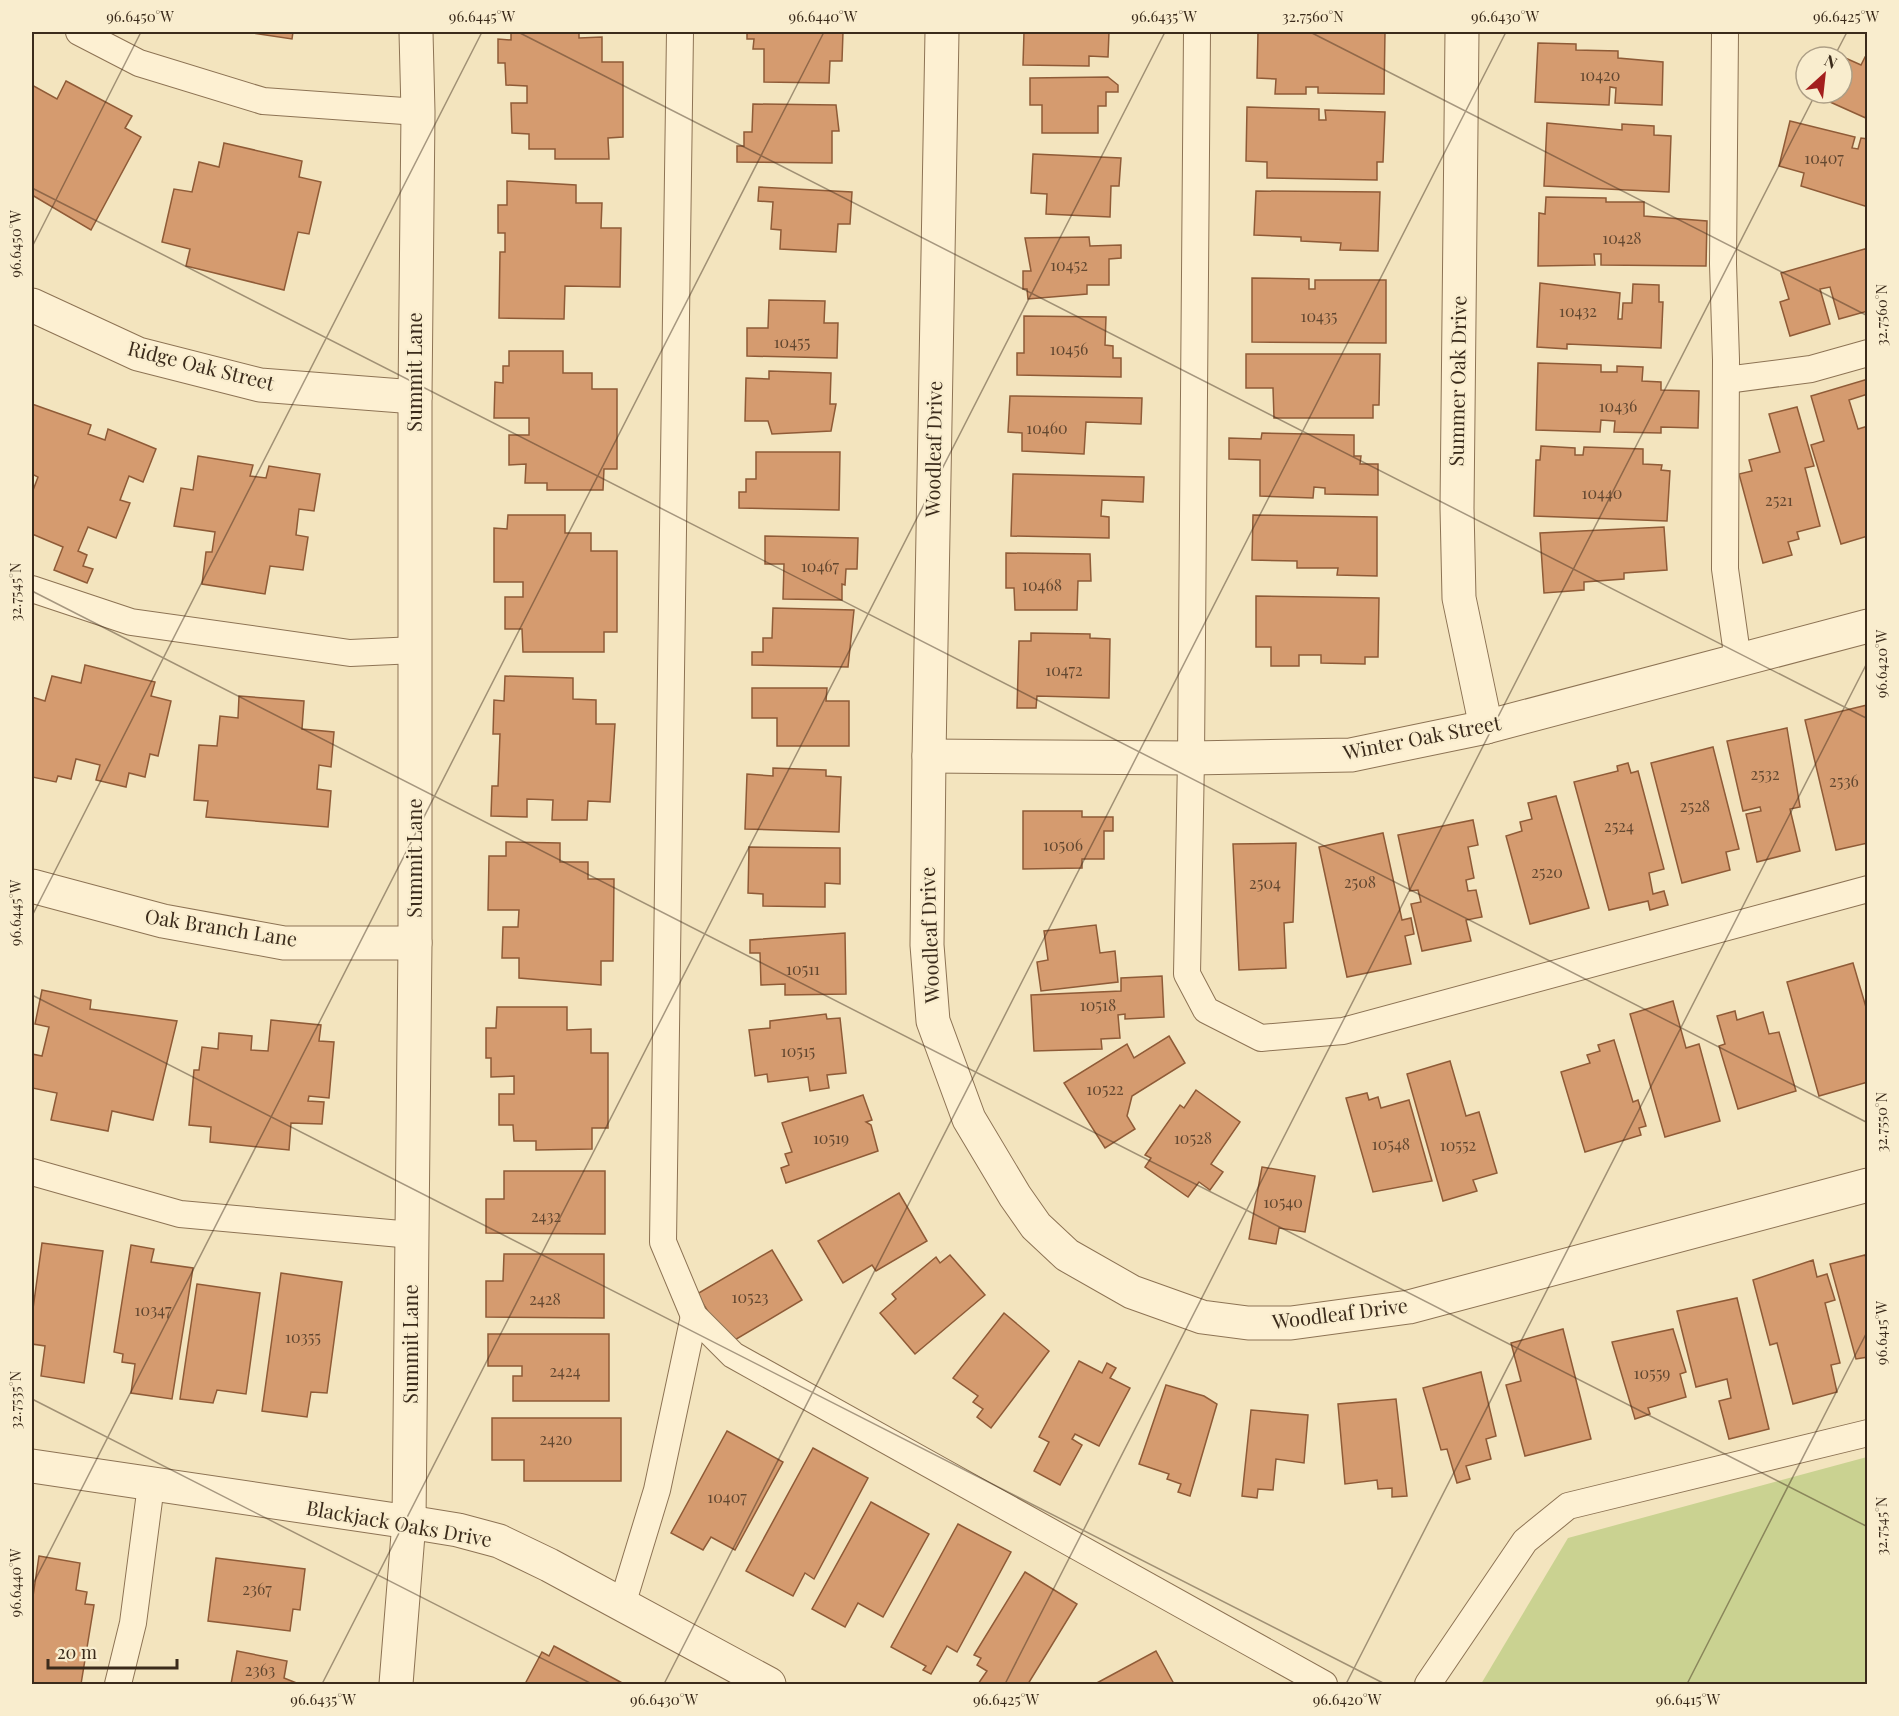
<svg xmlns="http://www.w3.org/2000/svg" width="1899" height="1716" viewBox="0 0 1899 1716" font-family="'Playfair Display',serif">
<rect width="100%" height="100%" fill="#f3e4be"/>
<path fill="#cad291" d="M1867,1457V1684H1481L1568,1538Z"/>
<g fill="#d59b6f" stroke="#8f5b37" stroke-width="1.5">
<path d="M246,32H293L292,39Z"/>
<path d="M511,32H579V38L602,37V62H623V137L608,138L609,159H555V149H529V134L512,133L511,103H527V86L506,85L505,63H498V39L511,40Z"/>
<path d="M747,32H843L842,61H830L829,83L764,82V49H753L754,39H747Z"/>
<path d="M1024,32H1109L1108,57L1089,56V66L1023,65Z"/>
<path d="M1258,32H1385L1384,94L1318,93V87H1306V94H1275L1276,79L1257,78Z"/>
<path d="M1538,43L1576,44V50L1618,51V58L1663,62L1662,105L1615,103L1616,88L1610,87L1609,105L1535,102Z"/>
<path d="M1823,48L1861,65L1865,57L1868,59V119L1810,93H1842V57H1820Z"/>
<path d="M1108,77L1118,85V92H1106V106H1098V133H1042V105H1030V78Z"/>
<path d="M66,81L132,116L125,128L141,137L91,230L32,195V85L57,99Z"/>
<path d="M753,104L836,105L839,131H832V163L737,162V146H744V132H752Z"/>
<path d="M1247,107L1319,109V120H1326L1325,110L1385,112L1383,162H1377V180L1267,178V162L1246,161Z"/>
<path d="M1790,121L1855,137L1852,148L1858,149L1861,138L1868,139V207L1801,186L1804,173L1779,166Z"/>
<path d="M1547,123L1622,130V124L1654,126V135L1671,136L1669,192L1544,186Z"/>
<path d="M224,143L302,161L299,177L321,182L309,234L298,232L284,290L186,266L190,249L162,242L174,189L192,192L199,162L219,167Z"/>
<path d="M1033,154L1121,158L1119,186H1111L1110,217L1046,214L1047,194L1031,193Z"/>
<path d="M507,181L576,185V203H602L601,228H621L620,287L565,286L564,319L499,318L500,252H505V233H498V205H507Z"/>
<path d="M759,187L852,192L850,224H838L836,252L780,249L781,230L771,229L773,202L758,201Z"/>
<path d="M1256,191L1380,192L1378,251L1340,250L1341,243L1301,241V237L1254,235Z"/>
<path d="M1546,197L1606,198V202H1644V216L1707,221L1706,266L1601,265V254H1594L1595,265L1538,266L1539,213L1545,214Z"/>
<path d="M1089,237L1090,246L1121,245V258L1109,259V285H1087V294L1028,299L1027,289H1023V271H1031L1025,238Z"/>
<path d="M1868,248V311L1839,319L1830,287L1820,289L1830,324L1790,336L1780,302L1789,299L1781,273Z"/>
<path d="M1252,278L1309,279V289H1315V280H1386V343L1252,342Z"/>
<path d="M1540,283L1620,293L1618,319H1622L1623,303H1632L1633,284L1659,285V302H1663L1661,348L1567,344V349L1537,347Z"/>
<path d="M769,300L825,301L824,323H838L837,358L747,356V328H768Z"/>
<path d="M1024,316L1106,317L1105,345L1113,346V358H1121V377L1017,375V353H1024Z"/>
<path d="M509,351H563V373H592V389H617V469H604L603,490H547V483H525L526,464L509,465V435H529V418H494L495,382L503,383V366H509Z"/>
<path d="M1246,354H1380L1379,405H1373V418H1274L1273,388H1246Z"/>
<path d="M1538,363L1601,365V372H1617V366L1643,367L1642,381L1661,382V390L1699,391L1698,428L1661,427V433L1614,432L1615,421L1601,420L1600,432L1536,430Z"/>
<path d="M769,371L831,373L830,404H836L831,431L772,434L768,421H745L746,378L769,379Z"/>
<path d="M1868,379V394L1849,400L1858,429L1868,426V536L1841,544L1811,445L1824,441L1811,396Z"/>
<path d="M1010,396L1142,398L1141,424L1086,422L1084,454L1022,451V433L1008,432Z"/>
<path d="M32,404L91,425L88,434L105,440L108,429L156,449L143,482L129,476L120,500L130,503L116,538L88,527L78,551L87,555L83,566L93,569L87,583L54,570L63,547L32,534V493L38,477L32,474Z"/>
<path d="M1797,407L1814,466L1805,468L1820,526L1797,532L1799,539L1788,542L1792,555L1763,563L1739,474L1752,471L1749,460L1780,452L1769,414Z"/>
<path d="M1262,433L1354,435V456H1361L1360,464H1378V495L1325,494V488L1314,487L1313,498L1260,496V460L1229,459V438L1261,439Z"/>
<path d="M1541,446L1575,448V455H1583L1584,447L1643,449V464L1662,465L1661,470L1670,471L1667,521L1534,516L1536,460H1540Z"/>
<path d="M756,452H840L839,510L739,508V492H746V479H756Z"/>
<path d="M198,456L253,465L250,476L266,478L269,466L320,474L314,511L299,509L296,535L308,537L303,570L270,566L265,594L202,584L206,552H212L215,532L174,526L181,488L193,490Z"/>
<path d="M1013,474L1144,477L1143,502L1102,500L1101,516L1109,517V538L1011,536Z"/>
<path d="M508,515H565V533H591V551H617V632H604V652H523L522,629H505V597H523V582H494V528L507,529Z"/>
<path d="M1253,515L1377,517V576L1337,575L1338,568H1297V561L1252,560Z"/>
<path d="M1664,527L1667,570L1624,573V579L1584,582V590L1544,593L1540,533Z"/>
<path d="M765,536L858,538L857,569H846L845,585L842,584V600L783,599L784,564H765Z"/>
<path d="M1006,553L1090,554L1091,581H1078L1077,610H1015L1014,588H1006Z"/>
<path d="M1256,596L1379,598L1378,657H1365V664L1321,663V655H1299V666H1271V647H1256Z"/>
<path d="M773,608L854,610L848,667L752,665V652H763V638H772Z"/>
<path d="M1031,633L1090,634V638L1110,639L1109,698L1037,696L1036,708H1017L1019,641H1031Z"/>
<path d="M85,665L155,682L151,696L171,701L158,756L150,754L145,777L129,773L126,787L96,780L100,765L76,759L71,779L58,776L56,782L32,777V697L45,701L52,676L81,683Z"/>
<path d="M505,676L573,678V699L596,700V724H615L610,802L588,801L587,820H552L553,800L527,799V817L491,816L492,786H498L500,734H493L494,700L504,701Z"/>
<path d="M752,688H827L826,701H849V746H777V718H752Z"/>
<path d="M239,696L304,701L302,729L334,732L331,767L319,765L317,789L331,791L328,827L206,817L208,801L194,800L199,745L217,746L220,716L238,718Z"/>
<path d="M1867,705L1868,843L1836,850L1805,720Z"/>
<path d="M1787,728L1800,807L1790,809L1800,851L1757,862L1746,814L1761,811L1760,807L1743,811L1727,741Z"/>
<path d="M1713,747L1739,849L1726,852L1730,870L1682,883L1651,763Z"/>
<path d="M1628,763L1631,773L1638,771L1664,869L1649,873L1653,894L1664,891L1668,905L1650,910L1648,901L1609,910L1574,782L1618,771L1617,766Z"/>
<path d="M773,768L826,770V776L841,777L839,832L745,829L747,774L773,776Z"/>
<path d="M1556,796L1589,908L1530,924L1506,836L1522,831L1520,822L1532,819L1528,803Z"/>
<path d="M1023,811H1082V817H1113V831H1104V859H1082V868L1023,869Z"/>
<path d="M1473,820L1478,845L1468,847L1474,878L1466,880L1468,891L1476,890L1482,917L1466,920L1471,941L1422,951L1411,904L1421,902L1418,890L1410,891L1398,835Z"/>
<path d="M1383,833L1402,920L1411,918L1414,934L1405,936L1411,964L1347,977L1319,847Z"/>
<path d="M506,842L560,843V862H588V879H614L613,961H601V985L519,978V958H502L503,927H518L519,910H488L489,856H506Z"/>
<path d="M1296,843L1293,922L1284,923L1286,968L1239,970L1233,844Z"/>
<path d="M749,847L840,848V884L825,883V907L763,906V894L748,893Z"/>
<path d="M1096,925L1100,953L1115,951L1118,982L1041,991L1037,962L1048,960L1044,931Z"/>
<path d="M845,933L846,994L785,995V984L761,985L760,953H750V940Z"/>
<path d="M1853,963L1868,1014V1082L1819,1096L1787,982Z"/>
<path d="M1162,976L1164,1017L1125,1019V1014L1118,1015L1120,1038L1101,1039L1102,1049L1034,1051L1031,995L1121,991V978Z"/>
<path d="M42,990L91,1000L90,1009L177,1021L153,1120L112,1111L108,1131L51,1120L57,1093L32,1088V1054L42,1056L49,1027L35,1024Z"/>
<path d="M1673,1001L1686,1048L1699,1044L1720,1121L1665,1137L1630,1014Z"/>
<path d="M497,1007H567V1030L591,1029V1053H608V1128H592V1149L536,1150V1141H514L513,1125H499V1094H514V1076L491,1077V1058H486V1028H496Z"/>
<path d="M1735,1011L1737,1020L1763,1012L1769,1034L1779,1032L1796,1091L1738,1109L1719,1046L1725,1044L1717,1016Z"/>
<path d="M826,1014L827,1019L840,1018L846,1073L827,1075L829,1088L810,1091L808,1077L768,1082L767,1074L755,1076L749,1030L770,1028V1021Z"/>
<path d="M271,1020L321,1025L319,1041L334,1042L329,1098L309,1096L308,1101L324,1102L322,1124L291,1123L289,1150L210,1142L211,1127L189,1125L194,1070H199L202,1047L218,1049L219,1033L252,1036L251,1050L268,1051Z"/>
<path d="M1169,1036L1185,1063L1132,1096L1127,1116L1135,1129L1105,1148L1064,1083L1127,1044L1134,1058Z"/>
<path d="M1614,1040L1633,1102L1638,1100L1646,1126L1639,1128L1641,1135L1585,1152L1561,1072L1590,1063L1587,1055L1600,1051L1598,1045Z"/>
<path d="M1450,1061L1466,1116L1479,1112L1497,1173L1473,1180L1477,1191L1443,1201L1407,1074Z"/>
<path d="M1196,1090L1240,1122L1211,1164L1223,1172L1210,1190L1199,1182L1188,1197L1145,1167L1151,1158L1145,1155L1180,1105L1184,1108Z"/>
<path d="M1367,1093L1369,1100L1378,1097L1381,1108L1409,1100L1432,1181L1373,1192L1346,1098Z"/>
<path d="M863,1095L872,1120L866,1122L871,1125L878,1151L786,1183L781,1168L789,1165L785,1154L792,1152L782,1123Z"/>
<path d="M1262,1167L1315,1176L1305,1232L1279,1228L1276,1244L1249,1239Z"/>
<path d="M504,1171H605V1234L486,1233V1199H504Z"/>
<path d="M899,1193L927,1241L876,1271L872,1265L843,1283L818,1241Z"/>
<path d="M42,1243L103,1251L84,1383L41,1376L45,1346L32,1344V1316Z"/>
<path d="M131,1245L154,1249L151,1262L193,1268L172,1399L131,1393L135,1364L122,1362L123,1354L114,1352Z"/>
<path d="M772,1250L802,1300L728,1344L697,1294Z"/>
<path d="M504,1254H604V1318L486,1317V1281H503Z"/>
<path d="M950,1255L985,1295L915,1354L880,1313L896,1299L892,1294L936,1257L940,1263Z"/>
<path d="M1865,1255L1868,1264V1357L1856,1359L1830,1264Z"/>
<path d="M1813,1260L1817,1277L1827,1274L1835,1300L1825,1303L1840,1363L1831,1365L1837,1392L1793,1404L1777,1343L1770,1345L1753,1280Z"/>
<path d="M281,1273L342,1282L327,1393L311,1392L307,1417L262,1411Z"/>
<path d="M197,1284L260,1293L246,1394L217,1390L213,1403L180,1399Z"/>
<path d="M1737,1298L1769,1429L1729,1439L1719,1401L1731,1398L1727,1379L1696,1387L1677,1311Z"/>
<path d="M1004,1313L1049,1351L991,1428L977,1417L983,1409L973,1402L978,1396L953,1378Z"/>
<path d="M1563,1329L1591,1439L1525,1456L1506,1385L1521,1381L1511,1343Z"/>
<path d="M1673,1329L1686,1372L1680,1374L1686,1397L1648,1408L1650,1414L1635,1419L1612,1342Z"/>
<path d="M488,1334H609V1401H513V1376H522V1366H488Z"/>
<path d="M1079,1361L1102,1373L1107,1363L1116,1368L1110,1378L1130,1388L1099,1446L1075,1434L1072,1439L1082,1445L1060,1485L1034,1471L1049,1442L1039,1437Z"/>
<path d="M1481,1372L1496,1436L1486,1439L1491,1459L1466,1466L1470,1479L1457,1483L1447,1449L1441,1450L1423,1388Z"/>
<path d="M1166,1385L1204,1396L1217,1404L1190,1496L1178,1492L1181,1484L1167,1479L1169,1474L1139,1464Z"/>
<path d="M1396,1399L1407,1496L1392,1497V1488L1378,1489L1377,1480L1345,1484L1338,1404Z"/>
<path d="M1251,1410L1308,1415L1304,1463L1276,1459L1273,1490L1258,1489L1257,1498L1242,1496Z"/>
<path d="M492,1418H621V1481H524V1460H492Z"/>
<path d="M727,1431L783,1462L735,1550L711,1537L703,1550L671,1533Z"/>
<path d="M813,1448L868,1478L814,1579L805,1573L793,1596L746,1571Z"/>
<path d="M871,1502L929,1534L883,1617L858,1603L845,1627L812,1609Z"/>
<path d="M958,1524L1011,1552L957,1652L947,1646L931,1674L923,1670L926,1666L891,1647Z"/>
<path d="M39,1556L80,1563L76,1590L87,1592L85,1604L94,1605L81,1684H32V1603Z"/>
<path d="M216,1558L305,1569L300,1610L293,1609L290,1631L208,1621Z"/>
<path d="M1025,1572L1077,1604L1028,1684H978L987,1671L977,1665L981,1658L974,1655Z"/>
<path d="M554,1646L624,1684H525L542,1652L549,1656Z"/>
<path d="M237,1651L287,1661L284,1678L299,1684H231Z"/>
<path d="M1156,1651L1174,1684H1095Z"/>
</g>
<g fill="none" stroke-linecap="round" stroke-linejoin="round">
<defs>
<g id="service">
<path d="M79,32L139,63L263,101L418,112"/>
<path d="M680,32L663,1242L694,1316L733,1355L1324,1684"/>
<path d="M1197,32L1191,758L1187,974L1206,1010L1261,1038L1343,1031L1868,889"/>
<path d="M1725,32L1723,264L1726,360L1725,569L1738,661"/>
<path d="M1726,380L1811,369L1868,353"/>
<path d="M32,589L131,622L350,653L416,650"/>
<path d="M32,1172L180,1214L412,1235"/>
<path d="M622,1605L657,1490L694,1316"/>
<path d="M118,1684L133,1623L151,1485"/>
<path d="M1428,1684L1525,1541L1568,1506L1868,1433"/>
</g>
<g id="minor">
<path d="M942,32L929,756L927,945L933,1021L969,1119L1015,1196L1036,1226L1067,1255L1132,1292L1202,1317L1248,1323H1291L1409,1307L1868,1185"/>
<path d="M1462,32L1457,508L1459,598L1486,727"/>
<path d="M32,305L138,354L260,385L415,397"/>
<path d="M929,756L1191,758L1351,755L1486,727L1868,626"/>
<path d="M32,886L163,921L284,943H415"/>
<path d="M32,1466L409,1522L458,1530L499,1541L549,1565L769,1684"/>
<path d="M396,1684L409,1522L415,943V397L418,112L416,32"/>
</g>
</defs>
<use href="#service" stroke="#8d7354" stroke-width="28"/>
<use href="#minor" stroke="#8d7354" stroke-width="35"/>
<use href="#service" stroke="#fdf0d2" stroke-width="26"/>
<use href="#minor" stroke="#fdf0d2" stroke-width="33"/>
</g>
<path fill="none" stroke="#3b2b1b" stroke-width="1.5" stroke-opacity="0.45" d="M518,32L1868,719M1310,32L1868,316M1834,57L1847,32M32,188L1868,1123M32,247L141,32M32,591L1868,1527M32,916L482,32M32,995L1385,1684M32,1399L592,1684M32,1586L824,32M322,1684L1165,32M664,1684L1506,32M1005,1684L1816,93M1346,1684L1868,661M1687,1684L1868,1330"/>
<g text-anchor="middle" stroke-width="4.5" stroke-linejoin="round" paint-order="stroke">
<g font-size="16" fill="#624730">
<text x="1600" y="81">10420</text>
<text x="1824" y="164">10407</text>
<text x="1622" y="244">10428</text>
<text x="1069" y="271">10452</text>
<text x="1578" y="317">10432</text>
<text x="1319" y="322">10435</text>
<text x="792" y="348">10455</text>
<text x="1069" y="355">10456</text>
<text x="1618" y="412">10436</text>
<text x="1047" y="434">10460</text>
<text x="1602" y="499">10440</text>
<text x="1779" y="506">2521</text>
<text x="820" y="572">10467</text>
<text x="1042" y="591">10468</text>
<text x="1064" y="676">10472</text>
<text x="1765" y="780">2532</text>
<text x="1844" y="787">2536</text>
<text x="1695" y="812">2528</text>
<text x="1619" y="832">2524</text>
<text x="1063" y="851">10506</text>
<text x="1547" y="878">2520</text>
<text x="1360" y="888">2508</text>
<text x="1265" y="889">2504</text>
<text x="803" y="975">10511</text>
<text x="1098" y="1011">10518</text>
<text x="798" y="1057">10515</text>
<text x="1105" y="1095">10522</text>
<text x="831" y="1144">10519</text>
<text x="1193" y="1144">10528</text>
<text x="1391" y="1150">10548</text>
<text x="1458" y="1151">10552</text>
<text x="1283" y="1208">10540</text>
<text x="546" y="1222">2432</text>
<text x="750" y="1303">10523</text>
<text x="545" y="1305">2428</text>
<text x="153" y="1316">10347</text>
<text x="303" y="1343">10355</text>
<text x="565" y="1377">2424</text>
<text x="1652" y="1379">10559</text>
<text x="556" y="1445">2420</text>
<text x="727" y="1503">10407</text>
<text x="257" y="1595">2367</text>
<text x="260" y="1676">2363</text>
</g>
<g font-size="20" fill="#3b2b1b" stroke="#f9edce">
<text transform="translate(201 366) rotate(14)" y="7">Ridge Oak Street</text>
<text transform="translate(415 372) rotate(-90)" y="7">Summit Lane</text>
<text transform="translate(1458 381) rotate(-89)" y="7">Summer Oak Drive</text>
<text transform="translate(934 449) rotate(-89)" y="7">Woodleaf Drive</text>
<text transform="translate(1422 738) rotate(-11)" y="7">Winter Oak Street</text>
<text transform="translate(415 858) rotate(-90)" y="7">Summit Lane</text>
<text transform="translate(221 928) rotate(9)" y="7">Oak Branch Lane</text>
<text transform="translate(930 935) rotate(-92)" y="7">Woodleaf Drive</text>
<text transform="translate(1340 1314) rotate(-7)" y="7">Woodleaf Drive</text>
<text transform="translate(411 1344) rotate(-90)" y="7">Summit Lane</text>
<text transform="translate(399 1524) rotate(10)" y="7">Blackjack Oaks Drive</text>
</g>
</g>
<rect width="1899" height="1716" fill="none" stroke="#f9edce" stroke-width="66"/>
<g transform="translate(1824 75) rotate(27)"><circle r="28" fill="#f9edce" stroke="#ad9f86" stroke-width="1.5"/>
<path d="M0-4.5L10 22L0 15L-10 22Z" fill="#a31e1d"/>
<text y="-9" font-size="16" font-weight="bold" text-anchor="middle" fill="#3b2b1b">N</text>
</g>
<path d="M48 1659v9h129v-9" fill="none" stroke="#3b2b1b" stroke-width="3"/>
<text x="57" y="1659" font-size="18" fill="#3b2b1b" stroke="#f9edce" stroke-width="4.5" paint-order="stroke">20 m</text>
<rect x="33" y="33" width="1833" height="1650" fill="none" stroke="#3b2b1b" stroke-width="2"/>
<g font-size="15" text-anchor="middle" fill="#3b2b1b">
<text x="140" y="22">96.6450°W</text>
<text x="482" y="22">96.6445°W</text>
<text x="823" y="22">96.6440°W</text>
<text x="1164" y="22">96.6435°W</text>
<text x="1313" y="22">32.7560°N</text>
<text x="1505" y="22">96.6430°W</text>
<text x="1846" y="22">96.6425°W</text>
<text transform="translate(16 244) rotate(-90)" y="5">96.6450°W</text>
<text transform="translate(1882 315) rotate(-90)" y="5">32.7560°N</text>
<text transform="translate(16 592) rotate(-90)" y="5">32.7545°N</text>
<text transform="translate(1882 664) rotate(-90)" y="5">96.6420°W</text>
<text transform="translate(16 913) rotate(-90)" y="5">96.6445°W</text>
<text transform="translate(1882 1122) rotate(-90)" y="5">32.7550°N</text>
<text transform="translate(1882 1333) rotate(-90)" y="5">96.6415°W</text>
<text transform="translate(16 1400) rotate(-90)" y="5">32.7535°N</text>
<text transform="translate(1882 1526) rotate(-90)" y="5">32.7545°N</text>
<text transform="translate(16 1583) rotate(-90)" y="5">96.6440°W</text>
<text x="323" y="1705">96.6435°W</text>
<text x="664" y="1705">96.6430°W</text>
<text x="1006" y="1705">96.6425°W</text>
<text x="1347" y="1705">96.6420°W</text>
<text x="1688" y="1705">96.6415°W</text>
</g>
</svg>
